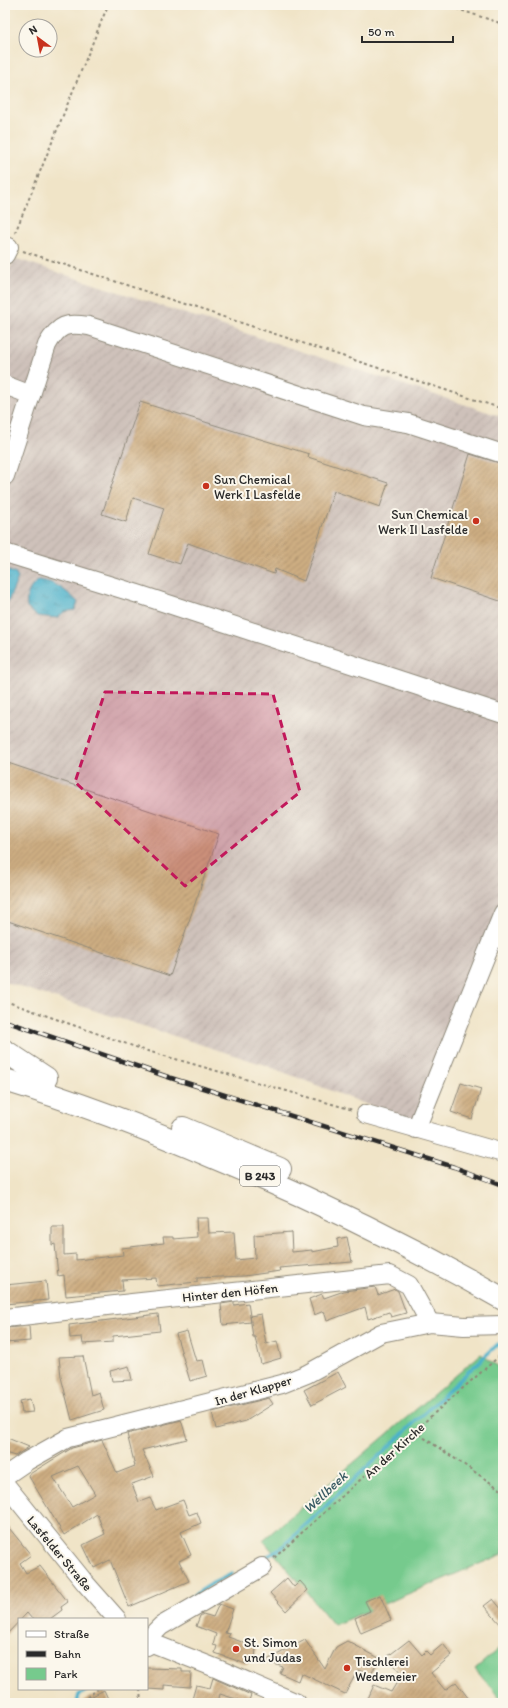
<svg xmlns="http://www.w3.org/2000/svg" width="508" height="1708" viewBox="0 0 508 1708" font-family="Itim,sans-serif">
<defs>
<pattern id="industrial-furrows" width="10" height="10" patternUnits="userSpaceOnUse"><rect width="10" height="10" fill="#cec1ba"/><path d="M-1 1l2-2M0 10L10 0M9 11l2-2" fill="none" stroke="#b1a6a0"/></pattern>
<pattern id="water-ripples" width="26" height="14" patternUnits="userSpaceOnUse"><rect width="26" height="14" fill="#4cb1cb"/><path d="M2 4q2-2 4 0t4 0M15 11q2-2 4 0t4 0" fill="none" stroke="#3f90a5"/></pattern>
<pattern id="building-hatch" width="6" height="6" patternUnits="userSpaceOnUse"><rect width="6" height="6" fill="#cdad82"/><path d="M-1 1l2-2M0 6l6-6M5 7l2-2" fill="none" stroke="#a78d6b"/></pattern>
</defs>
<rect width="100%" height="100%" fill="#fbf7ec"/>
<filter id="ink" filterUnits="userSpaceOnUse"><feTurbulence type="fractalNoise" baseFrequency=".025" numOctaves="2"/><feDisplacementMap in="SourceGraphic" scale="8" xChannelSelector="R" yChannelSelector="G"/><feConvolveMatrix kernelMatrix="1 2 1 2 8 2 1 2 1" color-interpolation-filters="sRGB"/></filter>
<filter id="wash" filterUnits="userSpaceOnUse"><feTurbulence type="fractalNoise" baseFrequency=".012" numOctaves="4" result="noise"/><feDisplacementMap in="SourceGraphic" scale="16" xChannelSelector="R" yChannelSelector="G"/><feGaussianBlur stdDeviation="0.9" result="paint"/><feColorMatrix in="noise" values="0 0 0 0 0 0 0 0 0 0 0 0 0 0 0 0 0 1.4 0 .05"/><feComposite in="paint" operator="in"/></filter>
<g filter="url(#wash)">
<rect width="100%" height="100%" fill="#f0e4c7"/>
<path fill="url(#industrial-furrows)" d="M14,258L503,417V900L414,1123L265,1065L5,982V280Z"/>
<g fill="#76ca8d" stroke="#507a5c">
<path d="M481,1354L503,1370V1554L334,1625L263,1540Z"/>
<path d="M503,1645V1702L475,1669Z"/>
</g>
<g fill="url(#water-ripples)" stroke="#3c6e7b">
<path d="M5,570L15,573L18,578L8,602H5Z"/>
<path d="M39,580C57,582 66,591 78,602L75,610L64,612L57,618L37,616L27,608C26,595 28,588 39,580Z"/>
</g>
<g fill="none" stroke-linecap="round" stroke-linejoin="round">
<g stroke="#4cb1cb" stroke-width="3.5">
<path d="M261,1560L280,1549L498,1344"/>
<path d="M182,1603L213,1583L232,1574"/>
<path d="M77,1703L79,1695L89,1689"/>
</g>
</g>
<g id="blocks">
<g fill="url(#building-hatch)" fill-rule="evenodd">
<path d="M140,402L309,454L308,457L388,483L380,507L334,491L304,581L275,569L274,574L188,543L180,564L149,554L164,508L133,498L126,522L102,514Z"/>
<path d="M470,454L503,464V602L431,578Z"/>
<path d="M5,762L219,834L170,976L5,920Z"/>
<path d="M461,1083L481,1089L472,1119L451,1112Z"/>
<path d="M196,1218H208L209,1233L234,1232L236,1260L255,1258L254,1235L291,1232L292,1252L312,1250V1252L338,1247L337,1239L347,1237L352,1262L279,1268L280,1271L244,1276L197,1278V1282L157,1286L156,1278L122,1280L123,1291L66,1296L64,1275L58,1276L55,1244L52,1245V1227H64V1255L76,1254V1260L123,1255L122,1248L164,1243L163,1237H173V1239L197,1237Z"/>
<path d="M46,1281L48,1300L5,1304V1285Z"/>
<path d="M375,1287L378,1295L395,1289L398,1291L406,1313L391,1317L389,1312L368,1319L365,1307L327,1321L324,1311L314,1315L309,1299L322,1294L324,1298L344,1291Z"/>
<path d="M234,1302V1305L248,1303L251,1322L223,1325L221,1304Z"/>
<path d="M158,1314L160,1331L113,1336V1342L83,1344L82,1337L70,1338L69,1325Z"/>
<path d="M261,1314L266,1344L277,1341L281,1358L261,1364L255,1337H253L250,1316Z"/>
<path d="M29,1326L30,1341L5,1343V1328Z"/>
<path d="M187,1331L196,1361L203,1360L207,1376L190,1381L176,1334Z"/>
<path d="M83,1356L91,1395L99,1392L104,1410L72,1420L61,1377L59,1357Z"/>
<path d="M129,1366L132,1380L112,1381L110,1371Z"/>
<path d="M338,1372L346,1387L312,1405L304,1390Z"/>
<path d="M269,1398L273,1404L246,1421L216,1429L212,1412Z"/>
<path d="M30,1399L33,1412L22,1413L20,1401Z"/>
<path d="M181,1420L187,1439L142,1450L154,1476L132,1484L139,1502L150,1498L156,1510L183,1500L189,1515L197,1512L201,1523L181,1532L191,1555L179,1561L189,1581L129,1607L110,1560L94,1568L83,1545L105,1534L97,1514L64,1535L28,1475L72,1448L102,1440L117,1473L135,1466L127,1434ZM78,1466L95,1494L72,1507L53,1477Z"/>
<path d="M5,1437L29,1447L15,1456L5,1453Z"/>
<path d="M5,1523L31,1555L20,1563L26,1573L40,1566L68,1602L61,1607L62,1610L50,1619H32L27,1613L5,1636Z"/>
<path d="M287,1578L294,1587L300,1581L308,1590L286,1611L270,1593Z"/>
<path d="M380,1595L391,1620L361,1633L355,1618L370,1611L365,1601Z"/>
<path d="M493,1599L503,1611V1627L484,1606Z"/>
<path d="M219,1604L233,1609L225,1633L230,1634L228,1637L256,1647L255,1660L246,1664L215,1653L217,1646L213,1645L216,1634L196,1626L200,1616L203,1614L213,1617Z"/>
<path d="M305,1640L325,1669L336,1647L347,1641L379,1658L371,1675L358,1670L345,1694L301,1673L298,1681L280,1673L283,1667L265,1661Z"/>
<path d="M409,1640L422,1655L426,1651L430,1655L443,1644L452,1655L431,1673L445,1690L456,1682L472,1703H366L374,1685L391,1692L402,1674L387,1657Z"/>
<path d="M147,1668L182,1669V1672H191L190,1687L164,1685V1690L147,1689Z"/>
<path d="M213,1678L251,1695L248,1703H238L239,1700L220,1694L218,1703H191L196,1685L210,1688Z"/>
<path d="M104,1690L110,1703H79Z"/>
</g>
</g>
</g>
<g filter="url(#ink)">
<use href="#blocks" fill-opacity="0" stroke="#8e8879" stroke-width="1"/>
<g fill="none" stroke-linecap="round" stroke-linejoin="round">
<defs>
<g id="minor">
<path d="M5,255L9,247"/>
<path d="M5,385L31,395"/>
<path d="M5,476L47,345C59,324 66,323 89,326L364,416L408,423L503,454"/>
<path d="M5,553L138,594L503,714"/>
<path d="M366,1114L503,1153"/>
<path d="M416,1129L503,913"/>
<path d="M5,1318L132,1303L390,1275L409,1285L430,1323"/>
<path d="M5,1476L27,1461L68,1438L282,1384L307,1374L381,1333L430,1323L464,1326L503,1325"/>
<path d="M5,1484L86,1584L117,1619"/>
<path d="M147,1641L218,1669L297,1703"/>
<path d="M147,1646L155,1632L161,1626L262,1567"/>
</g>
<g id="highway">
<path d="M5,1051L46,1078"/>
<path d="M5,1080C77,1102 146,1128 215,1158C314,1199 410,1246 503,1299"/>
<path d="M183,1128L280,1169"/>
</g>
</defs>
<use href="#minor" stroke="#8e8879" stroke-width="20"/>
<use href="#highway" stroke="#8e8879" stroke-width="24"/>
<g stroke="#8e8879" stroke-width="2" stroke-dasharray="3 3" stroke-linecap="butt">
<path d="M445,5L503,24"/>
<path d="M15,233L108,5"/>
<path d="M23,251L503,409"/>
<path d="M5,1001L144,1050L353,1110"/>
<path d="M414,1431L503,1491"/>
<path d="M274,1558L414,1431L503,1353"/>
<path d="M140,1689L141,1703"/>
<path d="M85,1703L86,1698L98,1689"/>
</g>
<use href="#minor" stroke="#fff" stroke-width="18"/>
<use href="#highway" stroke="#fff" stroke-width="22"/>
<defs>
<path id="rail" d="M5,1021L171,1078L454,1167L503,1185"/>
</defs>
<use href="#rail" stroke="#2b2b2b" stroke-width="4.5"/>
<use href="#rail" stroke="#fbf7ec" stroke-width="3" stroke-dasharray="9" stroke-linecap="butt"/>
</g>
</g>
<path fill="#c2185b" fill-opacity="0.2" stroke="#c2185b" stroke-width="3" stroke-dasharray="8 5" stroke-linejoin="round" d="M105,692L273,694L300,792L185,886L75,782Z"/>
<g fill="#c8321e" stroke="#fbf7ec" stroke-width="1.5">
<circle cx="206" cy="486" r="4"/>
<circle cx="476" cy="521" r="4"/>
<circle cx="236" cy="1649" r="4"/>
<circle cx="347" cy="1668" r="4"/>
</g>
<g text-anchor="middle" stroke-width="4" stroke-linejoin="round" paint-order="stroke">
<rect fill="#fbf7ec" stroke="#696865" stroke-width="1" x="240" y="1166" width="40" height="20" rx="3"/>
<g font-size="12" font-weight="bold" fill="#2b2b2b">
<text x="260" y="1180">B 243</text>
</g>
<g font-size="13" fill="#2b2b2b" stroke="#fbf7ec" text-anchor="start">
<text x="214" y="484">Sun Chemical<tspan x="214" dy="15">Werk I Lasfelde</tspan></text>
<text x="468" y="519" text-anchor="end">Sun Chemical<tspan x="468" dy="15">Werk II Lasfelde</tspan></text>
<text x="244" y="1647">St. Simon<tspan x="244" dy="15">und Judas</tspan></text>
<text x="355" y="1666">Tischlerei<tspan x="355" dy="15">Wedemeier</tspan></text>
</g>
<g font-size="13" fill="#2b2b2b" stroke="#fbf7ec">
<text transform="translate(230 1292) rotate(-6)" y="5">Hinter den Höfen</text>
<text transform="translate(253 1390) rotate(-16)" y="5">In der Klapper</text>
<text transform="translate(394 1450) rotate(-42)" y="5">An der Kirche</text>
<text transform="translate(60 1553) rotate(50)" y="5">Lasfelder Straße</text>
</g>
<g font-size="14" font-style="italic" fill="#375a63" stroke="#fbf7ec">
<text transform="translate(325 1492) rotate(-43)" y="5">Wellbeek</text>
</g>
</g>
<rect width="508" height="1708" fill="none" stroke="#fbf7ec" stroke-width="20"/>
<rect x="18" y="1618" width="130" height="72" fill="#fbf7ec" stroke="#a8a59f"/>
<rect x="26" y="1631" width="20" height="6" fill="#ffffff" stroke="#a8a59f"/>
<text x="54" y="1638" font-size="12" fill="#2b2b2b">Straße</text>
<rect x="26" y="1651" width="20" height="6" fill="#2b2b2b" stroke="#a8a59f"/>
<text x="54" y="1658" font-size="12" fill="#2b2b2b">Bahn</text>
<rect x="26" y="1668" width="20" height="12" fill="#76ca8d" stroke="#a8a59f"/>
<text x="54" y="1678" font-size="12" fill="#2b2b2b">Park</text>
<g transform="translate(38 38) rotate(328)"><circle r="19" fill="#fbf7ec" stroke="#a8a59f"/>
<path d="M0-3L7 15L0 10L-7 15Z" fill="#c8321e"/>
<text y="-6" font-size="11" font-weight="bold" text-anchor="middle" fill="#2b2b2b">N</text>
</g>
<path d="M362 36v6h91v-6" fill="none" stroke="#2b2b2b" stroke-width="2"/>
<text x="368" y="36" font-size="12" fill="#2b2b2b" stroke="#fbf7ec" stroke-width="3" paint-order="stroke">50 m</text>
</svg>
